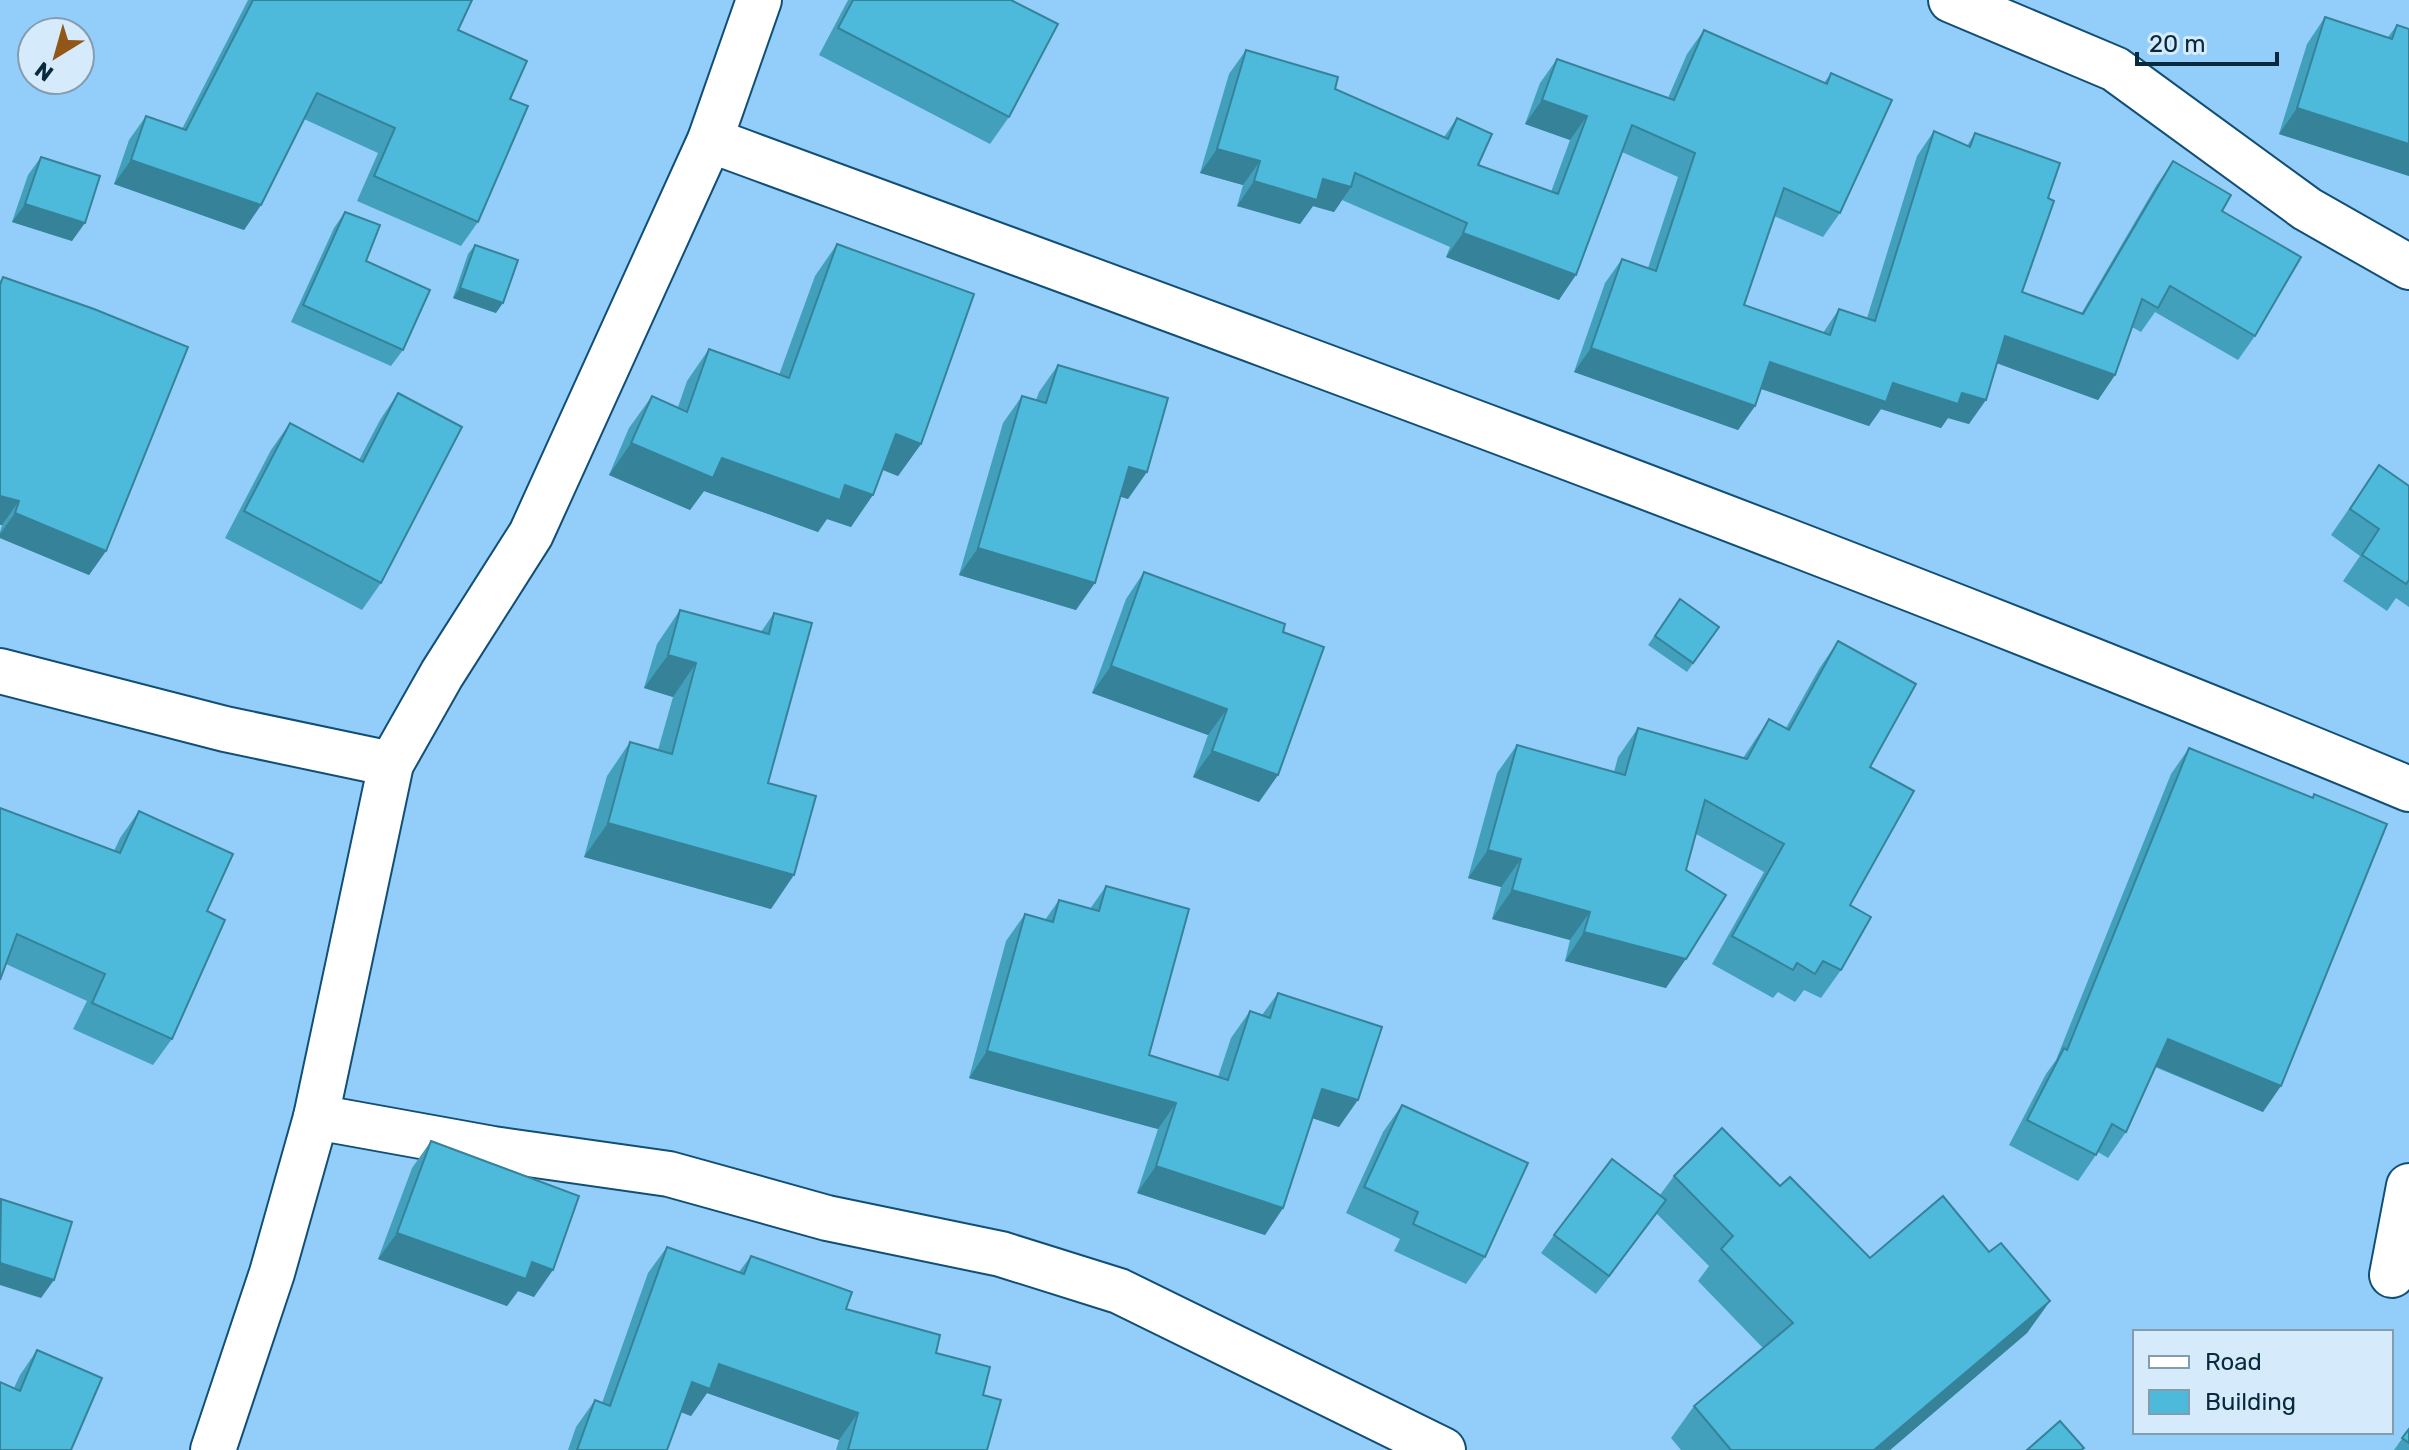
<svg xmlns="http://www.w3.org/2000/svg" width="2409" height="1450" viewBox="0 0 2409 1450" font-family="Rubik,sans-serif">
<rect width="100%" height="100%" fill="#93cefa"/>
<g fill="none" stroke-linecap="round" stroke-linejoin="round">
<defs>
<g id="minor">
<path d="M1951,0L2115,69L2307,209L2409,267"/>
<path d="M710,140C1279,349 1849,556 2409,789"/>
<path d="M0,671L225,729L391,764"/>
<path d="M316,1117L493,1149L669,1174L827,1218L1001,1254L1119,1291L1443,1450"/>
<path d="M2392,1275L2409,1186"/>
<path d="M213,1450L272,1273L316,1117L391,764L442,674L531,534L710,140L759,0"/>
</g>
</defs>
<use href="#minor" stroke="#124f75" stroke-width="48"/>
<use href="#minor" stroke="#fff" stroke-width="44"/>
</g>
<g fill="#42a0bc">
<path d="M248,0H472L458,30L510,99L478,222L461,246L357,201L378,153L304,119L261,205L244,230L114,184L129,140L146,116L182,129Z"/>
<path d="M848,0H1011L1009,117L990,144L819,55Z"/>
<path d="M2325,17L2388,37L2397,25L2409,29V176L2279,134L2307,44Z"/>
<path d="M1704,30L1824,83L1831,73L1840,213L1823,237L1774,216L1744,305L1823,333L1839,309L1867,318L1917,156L1934,131L1967,146L1975,133L2048,198L2022,292L2081,314L2156,186L2173,161L2222,211L2255,336L2238,360L2155,312L2141,332L2132,327L2115,375L2098,400L1997,363L1969,424L1948,418L1941,428L1881,409L1869,426L1761,389L1755,406L1738,430L1574,372L1605,283L1622,259L1648,268L1678,177L1622,152L1559,300L1446,257L1450,247L1342,200L1334,212L1313,206L1300,224L1237,206L1243,185L1200,173L1229,74L1246,50L1444,137L1457,118L1478,165L1551,192L1570,140L1525,124L1540,83L1557,59L1668,98L1687,54Z"/>
<path d="M41,157L72,241L12,222L28,175Z"/>
<path d="M345,212L403,350L391,366L291,322L334,228Z"/>
<path d="M837,244L921,444L898,476L883,470L851,527L827,519L818,532L704,491L690,510L609,475L629,428L652,396L678,407L687,381L709,349L779,375L815,276Z"/>
<path d="M475,245L496,313L453,298L468,254Z"/>
<path d="M3,277L106,551L89,575L0,538V532L2,525H0V281Z"/>
<path d="M1058,365L1128,499L1121,496L1076,610L959,575L1003,423L1022,396L1036,400L1039,392Z"/>
<path d="M398,393L381,583L362,610L225,538L271,450L290,423L359,460L380,420Z"/>
<path d="M2379,465L2409,486V607L2396,598L2387,611L2343,581L2360,556L2331,535Z"/>
<path d="M1144,572L1283,632L1278,775L1259,802L1193,777L1208,735L1092,693L1126,599Z"/>
<path d="M1680,599L1719,627L1687,672L1648,645Z"/>
<path d="M680,610L761,632L774,613L768,783L771,909L584,857L607,776L630,742L658,750L673,697L644,688L657,644Z"/>
<path d="M1838,641L1870,767L1841,970L1821,998L1804,990L1795,1002L1778,992L1773,998L1712,964L1764,872L1696,834L1686,870L1666,988L1565,961L1570,940L1492,919L1501,887L1468,878L1497,773L1517,745L1614,772L1618,757L1638,728L1743,758L1769,719L1786,728L1819,669Z"/>
<path d="M2189,748L2312,798L2314,794L2263,1112L2155,1067L2126,1132L2108,1158L2098,1152L2078,1181L2009,1145L2046,1074L2056,1060L2171,774Z"/>
<path d="M0,808L114,851L120,838L139,811L207,911L172,1039L153,1065L73,1029L87,1001L6,964Z"/>
<path d="M1106,886L1149,1055L1218,1077L1231,1038L1250,1011L1262,1015L1278,993L1339,1127L1312,1118L1283,1208L1265,1235L1137,1193L1158,1129L969,1078L1006,941L1025,914L1045,920L1059,900L1090,909Z"/>
<path d="M1402,1105L1485,1257L1466,1284L1394,1251L1400,1239L1346,1213L1383,1132Z"/>
<path d="M431,1141L534,1297L518,1291L507,1306L378,1259L412,1168Z"/>
<path d="M1674,1176L1780,1186L1870,1258L1989,1252L2050,1301L2027,1333L1890,1450H1681L1671,1438L1694,1406L1763,1348L1698,1281L1709,1266L1657,1214L1596,1294L1541,1253L1554,1235L1660,1195Z"/>
<path d="M667,1247L739,1272L751,1256L846,1309L936,1353L983,1395L987,1450H836L839,1440L707,1393L691,1416L681,1412L667,1450H568L576,1427L595,1400L602,1403L648,1273Z"/>
<path d="M37,1350L71,1450L14,1388L20,1375Z"/>
<path d="M2409,1429V1450H2394Z"/>
</g>
<g fill="#368299">
<path d="M1542,100L1587,116L1570,140L1525,124Z"/>
<path d="M2297,108L2409,144V176L2279,134Z"/>
<path d="M1217,149L1260,161L1243,185L1200,173Z"/>
<path d="M131,160L261,205L244,230L114,184Z"/>
<path d="M1323,179L1351,187L1334,212L1313,206L1300,224L1237,206L1254,181Z"/>
<path d="M25,204L85,223L72,241L12,222Z"/>
<path d="M1463,233L1576,275L1559,300L1446,257Z"/>
<path d="M460,288L503,303L496,313L453,298Z"/>
<path d="M2005,336L2115,375L2098,400L1988,360Z"/>
<path d="M1591,348L1755,406L1738,430L1574,372Z"/>
<path d="M1770,362L1893,383L1962,393L1986,400L1969,424L1948,418L1941,428L1881,409L1869,426L1753,386Z"/>
<path d="M896,434L921,444L898,476L873,466Z"/>
<path d="M631,443L722,458L845,485L873,495L851,527L827,519L818,532L704,491L690,510L609,475Z"/>
<path d="M1129,467L1147,472L1128,499L1111,494Z"/>
<path d="M0,496L19,501L2,525H0Z"/>
<path d="M15,513L106,551L89,575L0,538V534Z"/>
<path d="M978,548L1095,583L1076,610L959,575Z"/>
<path d="M668,655L696,663L673,697L644,688Z"/>
<path d="M1111,666L1227,709L1208,735L1092,693Z"/>
<path d="M1212,751L1278,775L1259,802L1193,777Z"/>
<path d="M608,823L794,875L771,909L584,857Z"/>
<path d="M1488,850L1521,859L1501,887L1468,878Z"/>
<path d="M1512,890L1590,912L1570,940L1492,919Z"/>
<path d="M1584,932L1686,959L1666,988L1565,961Z"/>
<path d="M2168,1039L2281,1086L2263,1112L2150,1064Z"/>
<path d="M987,1051L1176,1103L1158,1129L969,1078Z"/>
<path d="M1322,1089L1358,1100L1339,1127L1303,1115Z"/>
<path d="M1156,1166L1283,1208L1265,1235L1137,1193Z"/>
<path d="M1666,1200L1653,1218L1596,1294L1609,1276Z"/>
<path d="M397,1233L532,1262L553,1270L534,1297L518,1291L507,1306L378,1259Z"/>
<path d="M0,1263L54,1280L41,1298L0,1285Z"/>
<path d="M2050,1301L2027,1333L1890,1450H1874Z"/>
<path d="M719,1364L858,1413L839,1440L707,1393L691,1416L673,1409L692,1382Z"/>
</g>
<g fill="#4dbadb" stroke="#368299" stroke-width="2">
<path d="M253,0H472L458,30L527,61L510,99L528,106L478,222L374,176L395,128L317,93L261,205L131,160L146,116L186,130Z"/>
<path d="M853,0H1011L1058,24L1009,117L838,28Z"/>
<path d="M2325,17L2392,39L2397,25L2409,29V144L2297,108Z"/>
<path d="M1704,30L1827,84L1831,73L1892,100L1840,213L1784,188L1744,305L1830,335L1839,309L1875,321L1934,131L1970,147L1975,133L2060,163L2048,198L2054,201L2022,292L2083,314L2173,161L2231,195L2222,211L2301,257L2255,336L2170,286L2158,308L2142,299L2115,375L2005,336L1986,400L1962,393L1958,404L1893,383L1886,402L1770,362L1755,406L1591,348L1622,259L1656,271L1695,153L1632,125L1576,275L1463,233L1467,223L1355,173L1351,187L1323,179L1317,200L1254,181L1260,161L1217,149L1246,50L1338,77L1335,89L1448,139L1457,118L1492,134L1478,165L1558,194L1587,116L1542,100L1557,59L1674,100Z"/>
<path d="M41,157L100,176L85,223L25,204Z"/>
<path d="M345,212L380,225L366,261L430,290L403,350L303,305Z"/>
<path d="M837,244L974,294L921,444L896,434L873,495L845,485L840,500L722,458L713,478L631,443L652,396L687,412L709,349L789,378Z"/>
<path d="M475,245L518,260L503,303L460,288Z"/>
<path d="M3,277L94,309L188,347L106,551L15,513L19,501L0,496V285Z"/>
<path d="M1058,365L1168,398L1147,472L1129,467L1095,583L978,548L1022,396L1046,403Z"/>
<path d="M398,393L462,427L381,583L244,511L290,423L363,462Z"/>
<path d="M2379,465L2409,486V580L2406,584L2362,555L2379,529L2350,509Z"/>
<path d="M1144,572L1285,624L1283,632L1324,647L1278,775L1212,751L1227,709L1111,666Z"/>
<path d="M1680,599L1719,627L1693,663L1655,636Z"/>
<path d="M680,610L769,634L774,613L812,623L768,783L816,796L794,875L608,823L630,742L672,754L696,663L668,655Z"/>
<path d="M1838,641L1916,684L1870,767L1914,791L1850,905L1871,917L1841,970L1823,961L1815,974L1797,963L1793,970L1732,936L1784,844L1705,800L1686,870L1726,895L1686,959L1584,932L1590,912L1512,890L1521,859L1488,850L1517,745L1625,775L1638,728L1747,759L1769,719L1789,730Z"/>
<path d="M2189,748L2313,798L2314,794L2387,824L2281,1086L2168,1039L2126,1132L2112,1124L2096,1155L2027,1120L2064,1048L2067,1050Z"/>
<path d="M0,808L120,853L139,811L233,854L207,911L225,920L172,1039L92,1003L105,974L17,934L0,980Z"/>
<path d="M1106,886L1189,909L1149,1055L1228,1080L1250,1011L1270,1018L1278,993L1382,1027L1358,1100L1322,1089L1283,1208L1156,1166L1176,1103L987,1051L1025,914L1053,922L1059,900L1099,911Z"/>
<path d="M1402,1105L1528,1163L1485,1257L1413,1224L1418,1212L1364,1187Z"/>
<path d="M1722,1128L1780,1186L1790,1177L1870,1258L1943,1196L1989,1252L2001,1243L2050,1301L1874,1450H1731L1694,1406L1793,1323L1721,1249L1733,1236L1674,1176Z"/>
<path d="M431,1141L579,1196L553,1270L532,1262L526,1279L397,1233Z"/>
<path d="M1612,1159L1666,1200L1609,1276L1554,1235Z"/>
<path d="M1,1199L72,1222L54,1280L0,1263Z"/>
<path d="M667,1247L744,1274L751,1256L852,1292L846,1309L940,1335L936,1353L990,1367L983,1395L1001,1400L987,1450H848L858,1413L719,1364L710,1389L692,1382L667,1450H577L595,1400L610,1406Z"/>
<path d="M37,1350L102,1378L71,1450H0V1382L20,1391Z"/>
<path d="M2060,1421L2084,1448L2081,1450H2027Z"/>
<path d="M2409,1429V1443L2402,1438Z"/>
</g>
<rect x="2133" y="1330" width="260" height="104" fill="#d5eafb" stroke="#839daf" stroke-width="2"/>
<rect x="2149" y="1356" width="40" height="12" fill="#ffffff" stroke="#839daf" stroke-width="2"/>
<text x="2205" y="1370" font-size="24" fill="#08293e">Road</text>
<rect x="2149" y="1390" width="40" height="24" fill="#4dbadb" stroke="#839daf" stroke-width="2"/>
<text x="2205" y="1410" font-size="24" fill="#08293e">Building</text>
<g transform="translate(56 56) rotate(217)"><circle r="38" fill="#d5eafb" stroke="#839daf" stroke-width="2"/>
<path d="M0-6L14 30L0 20L-14 30Z" fill="#925717"/>
<text y="-12" font-size="22" font-weight="bold" text-anchor="middle" fill="#08293e">N</text>
</g>
<path d="M2137 52v12h140v-12" fill="none" stroke="#08293e" stroke-width="4"/>
<text x="2149" y="52" font-size="24" fill="#08293e" stroke="#d5eafb" stroke-width="6" paint-order="stroke">20 m</text>
</svg>
